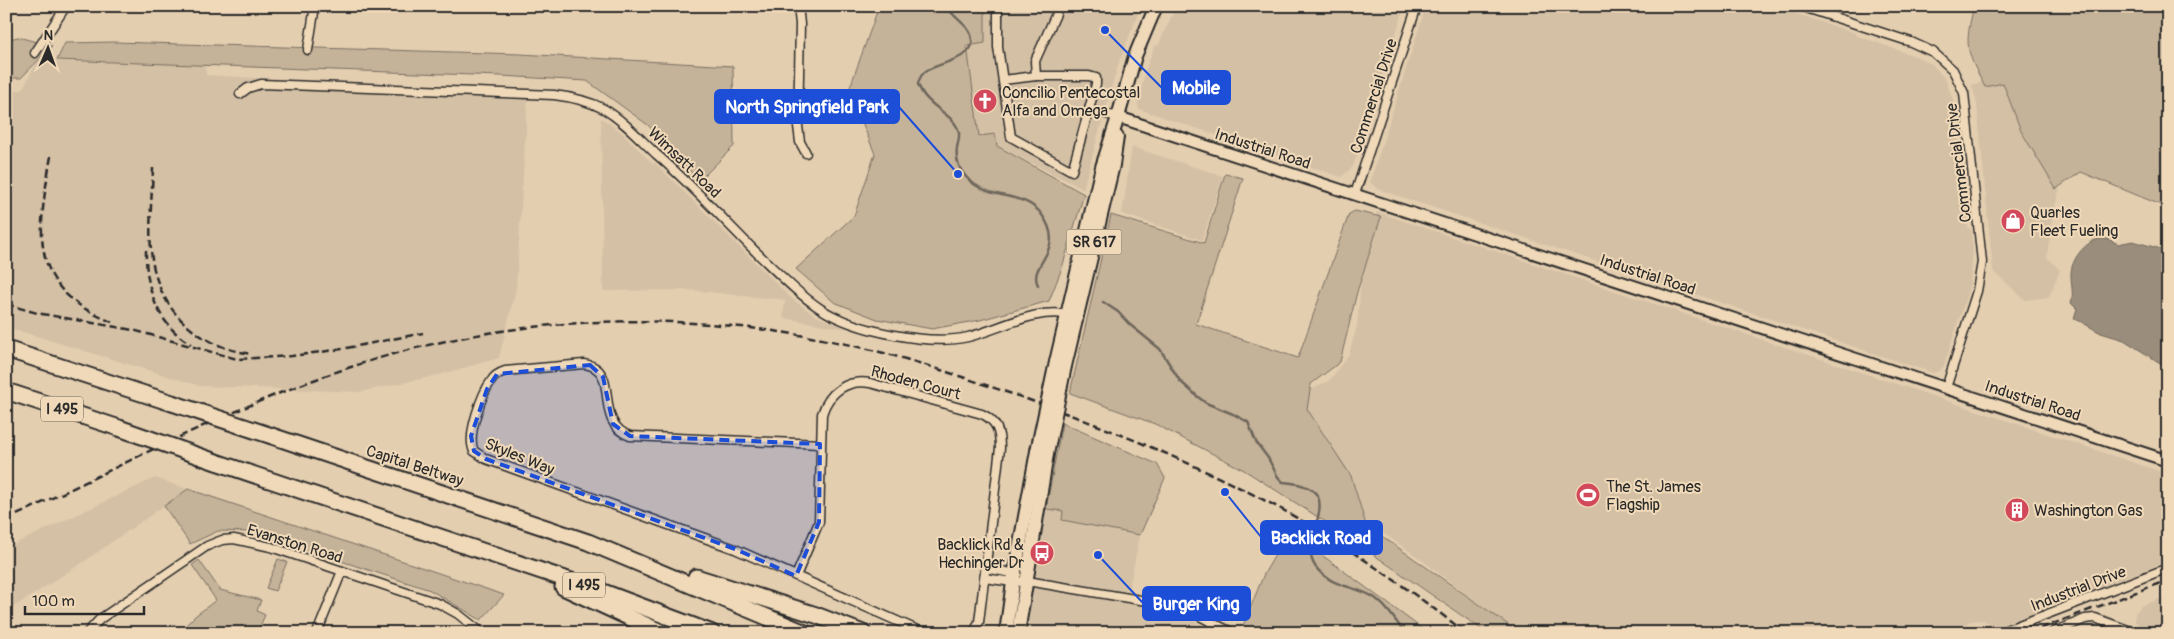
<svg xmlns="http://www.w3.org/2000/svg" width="2174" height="639" viewBox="0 0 2174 639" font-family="Pangolin,sans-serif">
<rect width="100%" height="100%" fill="#e4ceb0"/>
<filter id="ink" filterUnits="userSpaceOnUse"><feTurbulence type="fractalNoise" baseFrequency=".02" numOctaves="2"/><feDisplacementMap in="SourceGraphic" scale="10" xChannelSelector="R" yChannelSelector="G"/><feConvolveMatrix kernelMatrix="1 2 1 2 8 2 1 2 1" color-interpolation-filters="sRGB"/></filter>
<g filter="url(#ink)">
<g fill="#d4c0a5">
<path d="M956,6H1139L1138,9H1140L1118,65L1083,189L940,117Z"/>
<path d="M1176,6H1405L1353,167L1341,177L1139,109L1138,103L1145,72L1155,45L1158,46Z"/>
<path d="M1426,6H1773L1855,33V35L1915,56L1932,64L1946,80L1955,106L1968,228L1971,229L1973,251L1970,285L1944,366L1939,371L1933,373L1377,189L1370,182Z"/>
<path d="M38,60L205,65L206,75L528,94L516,289L499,358L439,375L360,392L200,386L6,327V91L22,90Z"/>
<path d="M2007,75L2063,176L2052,218L2047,257L2060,270L2049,297L2025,300L1993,271L1977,104L1972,85Z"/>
<path d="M601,118L621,132L654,165V162L791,298L816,316L848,329L783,318L785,300L690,290L603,291Z"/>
<path d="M1132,147L1223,176L1202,240L1122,214Z"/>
<path d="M1377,212L2168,474V561L1996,627L1983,620L1970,621L1962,627L1959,633H1517L1419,558L1364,520L1299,396L1330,380L1349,354L1357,326L1363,260Z"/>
<path d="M155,478L188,489L79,565L6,612V548Z"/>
<path d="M1046,509L1063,511L1062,520L1140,535L1126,604L1178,613L1216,633H1021Z"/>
<path d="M2168,596V633H2158L2140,627L2135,621V613L2141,606Z"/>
</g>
<g fill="#c5b399" stroke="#786f62">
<path d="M879,6H985V43L967,46L979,136L995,134L997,146L1084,194L1062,268L1049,301L980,320L932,329L877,319L834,302L796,269L854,216L875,154L849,90Z"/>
<path d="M1974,6H2168V208L2081,172L2056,189L2021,131L2003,83L1985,87C1966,51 1964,46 1974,6Z"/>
<path d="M18,37L52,46L21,78H6V40Z"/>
<path d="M114,42L520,54L733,66L734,146L699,181L648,125L587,81L501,76L57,60L65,43Z"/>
<path d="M1225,174L1243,178L1196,324L1298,358L1349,214L1355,211L1381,217L1357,292L1340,362L1311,384L1307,409L1351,476L1366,525L1520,633H1487L1332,526L1244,470L1155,424L1070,393L1111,215L1204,243Z"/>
<path d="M1062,423L1157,464L1165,478L1140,535L1062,520L1063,511L1046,509Z"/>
<path d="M188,489L504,595L481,620L430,590L252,532L218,531L190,544L164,506Z"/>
<path d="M1289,531L1428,633H1255L1243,626L1264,574Z"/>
<path d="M278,559L287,562L275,591L266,588Z"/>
<path d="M199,560L220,590L261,600L257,611L265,615L257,633L179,632L195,616L216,600L192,565Z"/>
</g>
<path fill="#9a8d7b" stroke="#6e665b" d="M2108,239L2118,244L2133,241L2168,251V368L2124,340L2101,333L2074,318L2077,309L2071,303C2074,295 2071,285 2071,276C2070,263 2081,247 2093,241C2097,239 2103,239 2108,239Z"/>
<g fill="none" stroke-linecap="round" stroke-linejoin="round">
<g stroke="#6e665b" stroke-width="2.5">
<path d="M947,6C953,19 971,25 972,40C975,59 937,63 926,71C921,74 919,80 918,84C926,107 951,112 958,129C961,136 958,141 957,148C955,163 962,175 974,184C995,200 1026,192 1042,215C1068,251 1027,264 1038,285"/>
<path d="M1103,302L1118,312L1129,324L1160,349L1180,381L1198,397L1206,403L1233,414L1248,422L1256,442L1268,458L1278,477L1283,482C1355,487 1295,537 1315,566C1330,588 1356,585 1375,598C1389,608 1395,621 1405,633"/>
</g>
<defs>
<g id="minor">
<path d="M798,6L800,24L798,126L800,142L806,153"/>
<path d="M998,6V47L1011,137L1072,171L1096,84V78L1089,76H1036L1003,80"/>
<path d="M1800,6L1911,42L1933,52L1953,70L1964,93L1982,262L1977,291L1946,388"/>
<path d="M308,50L315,6"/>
<path d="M35,53L66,6"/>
<path d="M1036,76L1035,61L1056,14L1057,6"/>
<path d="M240,94L248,88L261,84L554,95C571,97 589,101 604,109C624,121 639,138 656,154C691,184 723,219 756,252C777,272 797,293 821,309C855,331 929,346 968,337C1001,329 1035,307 1071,315"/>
<path d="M1089,110L1118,117"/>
<path d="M1355,194L1417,6"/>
<path d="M820,444L630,436C591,422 623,369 584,364L505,371C499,373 495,375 492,380C482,393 466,436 474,451L486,459L735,549L924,633"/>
<path d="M985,568L1017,574"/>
<path d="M796,576L819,522L822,414C829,392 847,379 870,383L982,414C997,421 1000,432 1000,448L979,622L974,633"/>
<path d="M984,578L1013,582L1027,581L1182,607L1233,633"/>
<path d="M87,633L100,619L207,546L222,540L234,539L271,547L440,604L458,614L482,633"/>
<path d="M317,633L342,571"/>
<path d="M1998,633L2168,568"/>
<path d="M2052,633L2085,619L2095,618L2136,633"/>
</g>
<path id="tertiary" d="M1118,117L2168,461"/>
<g id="primary">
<path d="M1056,362L1102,167L1118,117L1135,56L1156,6"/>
<path d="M1065,366L1113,165L1117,137"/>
<path d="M1006,633L1013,582L1037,451"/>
<path d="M1018,633L1047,454"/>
</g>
<g id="motorway">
<path d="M6,349L172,403"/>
<path d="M6,391L119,428"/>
<path d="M272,436L588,542L805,633"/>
<path d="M216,462L595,589L712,633"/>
<path d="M696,577L816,615L863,633"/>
<path d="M563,587L663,633"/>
</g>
</defs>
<use href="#minor" stroke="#2b2b2b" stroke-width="11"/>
<use href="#tertiary" stroke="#2b2b2b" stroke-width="14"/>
<use href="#primary" stroke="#2b2b2b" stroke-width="16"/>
<use href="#motorway" stroke="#2b2b2b" stroke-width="19"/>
<use href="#minor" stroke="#f0d9b8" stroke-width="8"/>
<use href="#tertiary" stroke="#f0d9b8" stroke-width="10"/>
<use href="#primary" stroke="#f0d9b8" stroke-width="12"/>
<use href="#motorway" stroke="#f0d9b8" stroke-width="15"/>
<g stroke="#2b2b2b" stroke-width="2.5" stroke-dasharray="8 4" stroke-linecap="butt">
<path d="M51,156C38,231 26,288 112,322"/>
<path d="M153,168C152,198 148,230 152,259C160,313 200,347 252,354"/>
<path d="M146,250C145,286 157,325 191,344"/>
<path d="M6,304L37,313L133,330L237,359L292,356L342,349L423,333"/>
<path d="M6,520C141,457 274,383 420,347C570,310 730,314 880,352C926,364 971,380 1015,395C1107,427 1197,464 1283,510C1347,546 1408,588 1466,633"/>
<path d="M2029,633L2168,580"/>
</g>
<defs>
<g id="primary-bridge">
<path d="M1037,451L1056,362"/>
<path d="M1047,454L1065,366"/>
</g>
<g id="motorway-bridge">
<path d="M172,403L272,436"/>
<path d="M119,428L216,462"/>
</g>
</defs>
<use href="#primary-bridge" stroke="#2b2b2b" stroke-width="16" stroke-linecap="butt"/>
<use href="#motorway-bridge" stroke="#2b2b2b" stroke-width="19" stroke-linecap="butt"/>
<use href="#primary-bridge" stroke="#f0d9b8" stroke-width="12"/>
<use href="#motorway-bridge" stroke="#f0d9b8" stroke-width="15"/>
</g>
</g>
<path fill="#1d4ed8" fill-opacity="0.2" stroke="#1d4ed8" stroke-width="4" stroke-dasharray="10 6" stroke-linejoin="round" d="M590,365L603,377L613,424L630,436L820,444L819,522L796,576L735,549L486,459L474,451L471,436L487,389L497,374Z"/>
<defs>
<symbol id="church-disc" viewBox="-11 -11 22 22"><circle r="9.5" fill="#d1495b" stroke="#f0d9b8"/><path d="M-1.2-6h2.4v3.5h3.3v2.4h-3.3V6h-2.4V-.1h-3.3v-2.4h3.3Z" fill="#fff"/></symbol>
<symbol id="shop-disc" viewBox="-11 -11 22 22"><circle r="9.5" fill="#d1495b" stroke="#f0d9b8"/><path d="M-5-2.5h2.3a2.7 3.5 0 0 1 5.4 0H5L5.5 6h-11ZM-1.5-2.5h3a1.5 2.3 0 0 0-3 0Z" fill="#fff"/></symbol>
<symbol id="stadium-disc" viewBox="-11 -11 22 22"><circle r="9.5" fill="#d1495b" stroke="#f0d9b8"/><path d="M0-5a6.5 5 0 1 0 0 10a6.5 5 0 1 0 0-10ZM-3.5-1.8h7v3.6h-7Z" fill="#fff"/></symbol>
<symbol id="building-disc" viewBox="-11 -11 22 22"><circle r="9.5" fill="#d1495b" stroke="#f0d9b8"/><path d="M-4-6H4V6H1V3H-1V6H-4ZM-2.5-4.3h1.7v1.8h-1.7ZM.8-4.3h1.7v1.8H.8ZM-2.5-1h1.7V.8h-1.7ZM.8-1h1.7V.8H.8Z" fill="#fff"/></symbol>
<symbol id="bus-disc" viewBox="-11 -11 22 22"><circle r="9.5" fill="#d1495b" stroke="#f0d9b8"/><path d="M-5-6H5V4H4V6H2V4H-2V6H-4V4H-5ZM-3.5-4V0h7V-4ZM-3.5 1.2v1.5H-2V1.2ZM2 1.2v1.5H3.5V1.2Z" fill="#fff"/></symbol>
</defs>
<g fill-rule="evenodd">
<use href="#church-disc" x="971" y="87" width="28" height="28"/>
<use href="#shop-disc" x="1999" y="207" width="28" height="28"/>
<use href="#stadium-disc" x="1574" y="481" width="28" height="28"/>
<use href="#building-disc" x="2003" y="496" width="28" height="28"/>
<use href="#bus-disc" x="1028" y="539" width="28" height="28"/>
</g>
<g text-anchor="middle" stroke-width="4" stroke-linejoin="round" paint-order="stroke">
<g fill="#f0d9b8" stroke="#665f55" stroke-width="1">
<rect x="1066.5" y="229.5" width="55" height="25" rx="4"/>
<rect x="41" y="396.5" width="42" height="25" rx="4"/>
<rect x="563" y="572.5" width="42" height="25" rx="4"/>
</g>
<g font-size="15" font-weight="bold" fill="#2b2b2b">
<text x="1094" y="247">SR 617</text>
<text x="62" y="414">I 495</text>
<text x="584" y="590">I 495</text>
</g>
<g font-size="16" fill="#2b2b2b" stroke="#f0d9b8" text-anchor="start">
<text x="1002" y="98">Concilio Pentecostal<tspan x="1002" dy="18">Alfa and Omega</tspan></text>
<text x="2030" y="218">Quarles<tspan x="2030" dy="18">Fleet Fueling</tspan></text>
<text x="1606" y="492">The St. James<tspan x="1606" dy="18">Flagship</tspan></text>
<text x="2034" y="516">Washington Gas</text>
<text x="1024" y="550" text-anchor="end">Backlick Rd &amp;<tspan x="1024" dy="18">Hechinger Dr</tspan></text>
</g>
<g font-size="16" fill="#2b2b2b" stroke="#f0d9b8">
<text transform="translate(1373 96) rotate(-72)" y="6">Commercial Drive</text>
<text transform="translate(1263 148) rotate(18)" y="6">Industrial Road</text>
<text transform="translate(685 162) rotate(44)" y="6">Wimsatt Road</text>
<text transform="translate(1958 163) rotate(-97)" y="6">Commercial Drive</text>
<text transform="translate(1648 274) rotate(18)" y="6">Industrial Road</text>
<text transform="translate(916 382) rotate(15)" y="6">Rhoden Court</text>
<text transform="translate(2033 400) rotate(18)" y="6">Industrial Road</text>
<text transform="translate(520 456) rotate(22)" y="6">Skyles Way</text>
<text transform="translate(415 465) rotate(18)" y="6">Capital Beltway</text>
<text transform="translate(295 543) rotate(17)" y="6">Evanston Road</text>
<text transform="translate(2078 588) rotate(-21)" y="6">Industrial Drive</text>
</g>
</g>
<path fill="none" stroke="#1d4ed8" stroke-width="2" d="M1105 30L1162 88M958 174L899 107M1225 492L1261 537M1098 555L1143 603"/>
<g fill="#1d4ed8" stroke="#f0d9b8" stroke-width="2">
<circle cx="1105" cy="30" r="5"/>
<circle cx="958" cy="174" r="5"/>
<circle cx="1225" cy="492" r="5"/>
<circle cx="1098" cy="555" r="5"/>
</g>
<g fill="#1d4ed8" stroke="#1d4ed8" stroke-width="2">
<rect x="1162" y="71" width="68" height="33" rx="5"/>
<rect x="715" y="90" width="184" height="33" rx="5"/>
<rect x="1261" y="521" width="121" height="33" rx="5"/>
<rect x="1143" y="587" width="107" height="33" rx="5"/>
</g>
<g font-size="18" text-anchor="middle" font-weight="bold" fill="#fff">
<text x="1196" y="94">Mobile</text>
<text x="807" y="113">North Springfield Park</text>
<text x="1321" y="544">Backlick Road</text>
<text x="1196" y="610">Burger King</text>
</g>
<rect width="2174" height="639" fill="none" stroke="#f0d9b8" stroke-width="25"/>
<rect x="12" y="12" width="2149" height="614" fill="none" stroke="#2b2b2b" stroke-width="2" filter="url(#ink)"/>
<g transform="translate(48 48) rotate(2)" stroke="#f0d9b8" stroke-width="4" paint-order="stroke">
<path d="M0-4L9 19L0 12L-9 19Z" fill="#2b2b2b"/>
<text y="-8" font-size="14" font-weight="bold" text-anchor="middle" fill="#2b2b2b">N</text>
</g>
<path d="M25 606v8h119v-8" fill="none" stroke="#2b2b2b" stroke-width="2.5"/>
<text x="32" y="606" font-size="15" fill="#2b2b2b" stroke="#f0d9b8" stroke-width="4" paint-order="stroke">100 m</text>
</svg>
